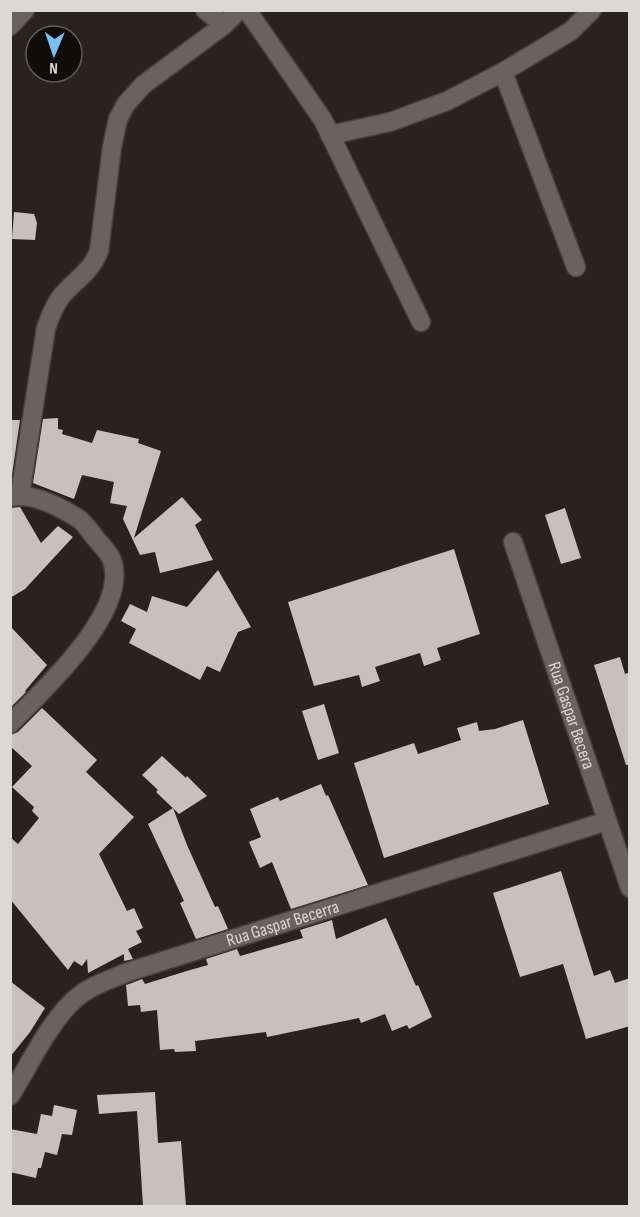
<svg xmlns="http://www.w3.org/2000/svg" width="640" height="1217" viewBox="0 0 640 1217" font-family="'Sofia Sans Condensed',sans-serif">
<rect width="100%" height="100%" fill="#282322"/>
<g fill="#c6c0be">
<path d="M14,212L34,214L37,223L35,240L12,239Z"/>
<path d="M58,418V429L63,430L62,434L92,443L97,430L139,439L138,443L161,451L134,538L182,497L202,520L195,525L213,560L160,573L155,552L140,555L123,519L127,506L110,503L114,482L82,475L74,499L33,483L43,419Z"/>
<path d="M10,420H20L12,475L10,474Z"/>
<path d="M20,507L41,543L58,526L73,537L25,589L10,598V508Z"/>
<path d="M565,508L581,558L561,564L545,515Z"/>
<path d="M454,549L480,634L437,648L441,660L424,666L420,653L375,667L380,681L362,687L359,675L314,686L288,602Z"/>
<path d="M218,570L251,627L238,632L220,672L207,666L200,680L129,643L136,629L121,621L130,604L147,612L152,596L187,607Z"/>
<path d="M10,626L47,665L25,691L26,692L10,708Z"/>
<path d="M620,657L625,674L630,672V765H626L594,665Z"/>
<path d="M324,704L339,753L318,760L302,711Z"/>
<path d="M42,708L97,760L86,772L134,817L99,854L127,911L134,908L143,928L136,931L142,942L128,949L133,959L124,961V954L88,973L87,959L82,966L74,961L68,970L10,899V837L18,844L39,818L32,811L34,807L12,787L32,766L10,746V735L18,732Z"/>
<path d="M523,720L549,804L384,858L354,763L414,743L418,754L461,740L457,728L477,722L479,731L495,729Z"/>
<path d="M162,756L186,778L187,776L207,796L179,814L156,792L158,790L142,775Z"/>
<path d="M321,784L326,796L328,795L368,885L291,909L272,862L260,868L249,842L261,837L250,809L278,797L280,801Z"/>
<path d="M173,808L187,845L215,907L218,906L228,929L196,939L180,903L184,901L148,824Z"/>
<path d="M561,871L594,976L610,970L615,983L630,978V1026L586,1039L563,964L520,977L493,893Z"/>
<path d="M386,918L416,986L418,985L432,1017L409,1029L407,1025L392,1031L385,1014L361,1023L359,1018L267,1037L266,1032L195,1041L196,1051L175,1052L174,1049L160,1050L157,1010L141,1012L140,1005L128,1006L126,985L132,983L142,979L145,984L190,970L208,965L206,959L237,949L240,956L303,938L300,930L332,920L336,939Z"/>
<path d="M10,981L45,1008L30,1032L10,1057Z"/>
<path d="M155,1092L158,1143L181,1141L186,1206H143L137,1111L99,1114L97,1095Z"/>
<path d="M54,1105L77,1110L72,1135L62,1134L57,1155L45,1152L41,1168H38L36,1178L10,1172V1129L37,1134L41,1114L52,1116Z"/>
</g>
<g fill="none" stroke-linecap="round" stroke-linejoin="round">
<defs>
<g id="minor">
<path d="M205,10L224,25"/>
<path d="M247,10L323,120L421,322"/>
<path d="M10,26L25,10"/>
<path d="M503,72L576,267"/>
<path d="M330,135L390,122L447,101L503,72L571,31L592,10"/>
<path d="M20,495L46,328C50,317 53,308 60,298C74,280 90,274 99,251L112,147L118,119L126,104L143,85L224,25L239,10"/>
<path d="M10,497C33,492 60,507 79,519C86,524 91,533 97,540C101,545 108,552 111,558C133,609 42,691 10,724"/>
<path id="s1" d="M513,542L630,888"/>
<path id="s2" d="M10,1096C29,1066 48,1024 74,1000C89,986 109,980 128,972L607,821"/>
</g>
</defs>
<use href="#minor" stroke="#454140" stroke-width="21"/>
<use href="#minor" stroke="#686261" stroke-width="18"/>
</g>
<g text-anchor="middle" stroke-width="6" stroke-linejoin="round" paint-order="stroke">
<g font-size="18" fill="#dbd8d7" stroke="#0f0d0c">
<text dy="6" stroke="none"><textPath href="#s1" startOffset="183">Rua Gaspar Becera</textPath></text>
<text dy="6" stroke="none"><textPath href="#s2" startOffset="339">Rua Gaspar Becerra</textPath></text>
</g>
</g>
<rect width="640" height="1217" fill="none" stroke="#dbd8d7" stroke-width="24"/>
<g transform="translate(54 54) rotate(182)"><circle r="28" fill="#0f0d0c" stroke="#615e5d" stroke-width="1.5"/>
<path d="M0-4.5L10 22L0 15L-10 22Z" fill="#7abff8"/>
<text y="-9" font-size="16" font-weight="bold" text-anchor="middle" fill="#dbd8d7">N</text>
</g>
</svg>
